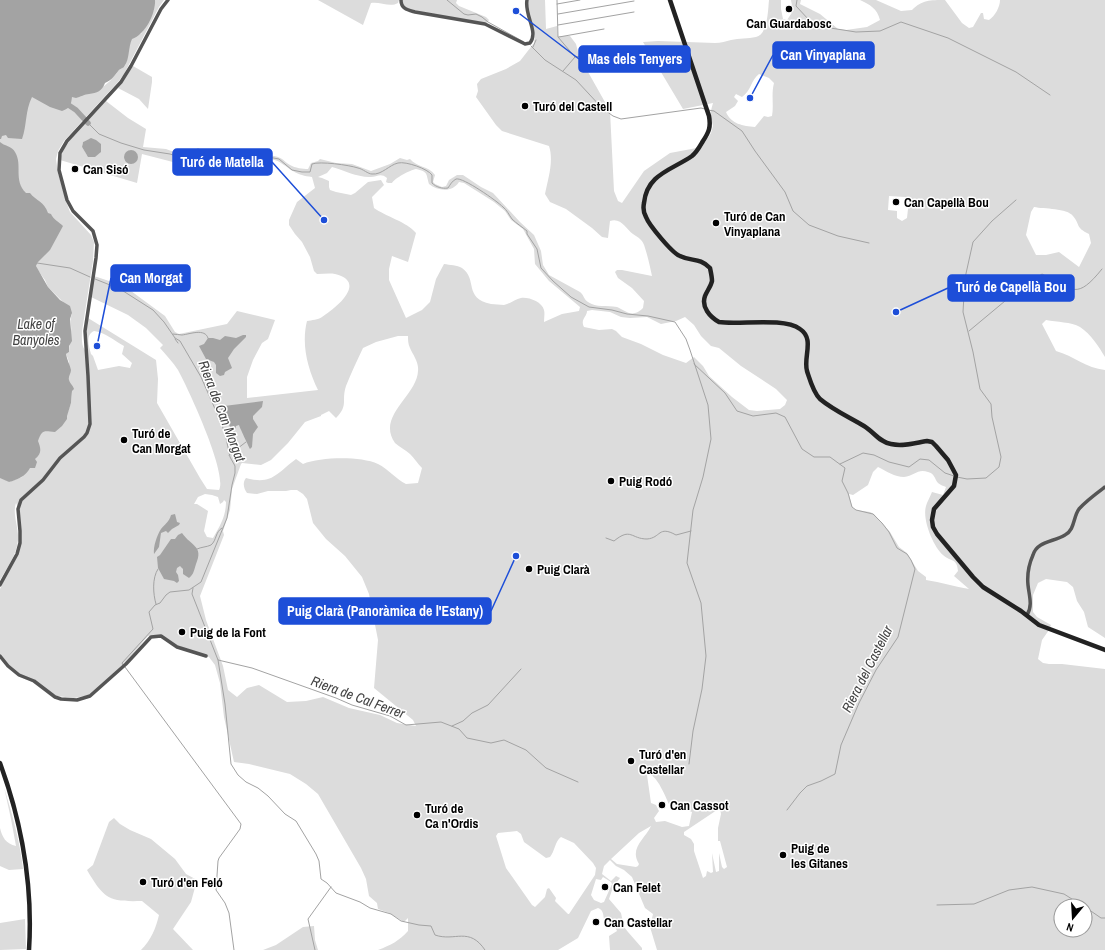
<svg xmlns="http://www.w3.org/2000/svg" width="1105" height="950" viewBox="0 0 1105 950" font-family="'Archivo Narrow',sans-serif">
<rect width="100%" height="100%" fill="#fff"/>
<g fill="#dcdcdc" fill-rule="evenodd">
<path d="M155,0H164L159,7L124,74L118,82L64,141L58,151L56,159L58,173L67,204L70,212L91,235L94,242L93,261L82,331C82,338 81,345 85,350L88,318L156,360L158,379L157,403L200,478L207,489L219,490C228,474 188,388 178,370C173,362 166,355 160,348L163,345L146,328L128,315L91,297L94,276L118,284L131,291L165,316L175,332L179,334L227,324L237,311L275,320L268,339L262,343L253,360L247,377V398L318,390C308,369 301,345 307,321C312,320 318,320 322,317C336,308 368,282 335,274C330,273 323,274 317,274L314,271L310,257L302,242L295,234L289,225V220L297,202L315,188L312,177C296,175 293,171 281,163C274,158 262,158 253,159C243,160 235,169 228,170C214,172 210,157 196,168L142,154L137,183L60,160C64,141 92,116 106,101L128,118L146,129L143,147L166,149L187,157H193L197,148H199L201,156C210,155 216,161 225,161C232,162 237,160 243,157C252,154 265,154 274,156C284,158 283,161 290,165C295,168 303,169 308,169L311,163L318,161L320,159L336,163L352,164L371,171L390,164L400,158L407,160L410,159C416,167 429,166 435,175L433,182L435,184L442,187L446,186L449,180L457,175H463L481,187L493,193L520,222L534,235L541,251L543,265L549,275L580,292C584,295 584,300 588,302C596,308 607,305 617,307C622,309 629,315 635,313C637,313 641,310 643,308L644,301L632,288L618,278L615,272L617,270H622L652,276C650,267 648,257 645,248C643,240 639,238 633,234C626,229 621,217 610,221L608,238L602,237L592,228L566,209L550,202L545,194C548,179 554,161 549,146L502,131L496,125L476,97L478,91L477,84L481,79L506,69L520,61L534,43L535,36L528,12V1L529,0H545L546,29L557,26L558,36H570L576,44L579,56L610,111L614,191L618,201L622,203L644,171L670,153L702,147L711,133L713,126L710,114L713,103L683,109L643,42L658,41L715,43C721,43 726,41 731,40C739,38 748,39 756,37C768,34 768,10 769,0H781V9L783,19L787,20L793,11L791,0H801L800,4L820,14L838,29L846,30L867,27L880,20C877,8 870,5 860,0H876L901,11L912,10C922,0 930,0 945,0L962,23L969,28L973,27L981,13H983L984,19L989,20C995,16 1000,7 1000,0H1105V357C1099,347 1091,334 1080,327C1071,322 1057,322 1046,320L1042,324L1056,351C1074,356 1086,368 1105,370V638L1088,627L1084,612L1077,601L1073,587L1067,582L1046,579L1038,583L1033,595V612L1037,617L1051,625L1049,630L1042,640L1038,659L1043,663L1049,664H1062L1105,669V950H657L650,927L653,914L645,908L632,877L624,870L616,866L610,860L604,866L602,874L611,881L616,876L620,878L613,887L609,899L621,913L624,927L628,932L642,948V950H610L609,936L617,931L611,918L604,919C603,913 603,910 598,908L591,911L578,938L558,950H378C391,945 399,941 408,931V918L404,922L389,913L378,909L377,903L369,896L366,879L361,868L318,794L306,784L290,774L249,764L234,762L224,717L220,683L215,665L209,657L173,644L158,635L148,636L125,663L90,695L74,698L57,696L16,673L0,658V589L19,550V509L16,503C12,514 19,528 18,540C17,554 7,568 0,580V476L9,482L22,477L39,434L67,414L71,403L72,393L68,382L69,362L66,354L69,352C69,344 71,338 71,331C72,325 69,321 72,314L63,302L48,287L45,280L37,269L36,266L38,262L30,199L18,184V167L0,147V138L30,97L68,94L104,86L110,81L116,74L119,70L125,66L128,55L129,38L132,35L141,34L154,10ZM759,74L769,78L774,83C771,94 774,105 772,116L768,117L764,116L755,127C743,126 731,124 726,112L735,106L738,101L734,97L736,94L742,97C751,91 751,80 759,74ZM89,139L101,148L99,154L87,155L82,147L83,142ZM130,150L137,153L136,161L131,163L124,160ZM332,167C343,170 357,177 369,177C376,178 380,172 387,178L386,182L388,183H392C395,178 410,170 416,169C428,172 426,173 429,184C438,191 452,193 459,182L464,183L494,202L505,211L511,220L523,229L534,249L535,264L549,281L580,307L579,311L562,314L544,322C544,318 545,314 544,310C542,302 529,297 521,298C515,299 510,304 504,305C500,305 495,304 491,304C463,298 478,279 462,268C457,265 450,265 444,264L436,279L430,302L422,310L406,318L389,280V269L392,256L408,262L416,233C407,222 385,216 374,208L372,197L384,185L381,180L368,182L355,193L351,195L336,192L330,190L329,187V181L322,178L318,177L327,173ZM889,196L905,197L909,200L907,218L902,221L897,218V211L888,210ZM1034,207C1044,209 1067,208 1073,216C1081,226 1075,227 1089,234L1091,243L1079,267L1059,252L1046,255H1036L1026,235L1031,212ZM592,310L610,312L621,317L630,318L647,317L661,324L676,321L685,317L694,325L701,336L711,346L719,348L741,366L776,389L787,400L785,405L780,409L757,411L749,410L732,397L709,376L703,366L694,357L686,363L663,355L641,344L622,337L616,331L612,329L599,330L584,327C580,319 587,317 587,311ZM94,331C104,332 115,341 124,346L122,354L132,363L130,368L119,366L98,370L93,356L91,354C89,346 85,335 94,331ZM398,336H408C408,340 408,344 410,348C413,355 419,362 418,371C417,396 376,416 395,443C399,447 406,450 410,454C414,458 418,464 422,468L418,483L406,484C396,479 388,469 378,464C360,456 321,457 303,464L296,459C276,474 272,485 246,478C242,483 244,489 247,493L257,494L268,491H286L291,490H297L303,494L307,499L313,523L326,539L345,556L362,577L369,594L378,640L374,688L413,720L416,726L397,723L380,715L349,708L323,697L306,701L287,702L259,685L247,688L237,697L228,690L223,666L206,620L200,596L224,535L223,531L230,510L232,489L241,464L242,463L261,465L271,460L288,443L305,422L321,416V415L329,411L336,418C349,405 341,401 346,386C351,373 357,361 363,348L376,342ZM878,467C886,471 895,477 904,477C914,476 918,468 928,472C935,474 934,478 938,483C940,485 944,486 946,487L943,495L932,492C930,497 927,502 926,506C922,519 933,546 943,555C951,562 957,558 958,571L954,576L969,589C955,587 941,582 926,580V577L918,571L907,553L899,547L890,532L874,514L870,512L856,510L852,507L849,494L853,495L868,485L873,472ZM205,494L212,495L218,497L220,504L223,502L224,500L226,502C226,516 220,526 213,538L207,537L204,531L208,511L197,504H194L198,497ZM649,774C658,777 665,796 669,804L692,812L689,826L682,827L665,821L656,822L654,818L659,811L656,805L651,803L647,775ZM720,808L721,814L718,828V841H720L727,867L724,869L722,867L719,853V871L716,872L712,853L713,872L711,873L707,871L706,876L703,878L694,851V844L691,839L684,835V832ZM651,826C645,839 629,848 639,864L638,866L636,867L617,864L611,859L639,833ZM517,831L521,834L524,842L546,858L550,857C555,851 555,841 561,837L574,843L593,863L596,868L595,875L569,914H568L555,901L556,898L549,888L547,889L545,897L535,907L532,905L506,868L496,836L498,833ZM603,877L611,882L612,884L604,902L601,903L594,900L591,895L596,879L601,880ZM1061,906H1085V930H1061Z"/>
<path d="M318,0H399L398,3C390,8 379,1 371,3L363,25Z"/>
<path d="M402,0H457L456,3L459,6L486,17L489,20L487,23L415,11C408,9 404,8 402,0Z"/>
<path d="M133,66L152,77V82L148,109L139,99L118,88Z"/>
<path d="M4,787C12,814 20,841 23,869L9,870L0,866V828C2,837 6,844 16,846L11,819Z"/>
<path d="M114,818L120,824L130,830L151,839L175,859L186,874L197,880L191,902L173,929L193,950H141C151,940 156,928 159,915L142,901C109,902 104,899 87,870L93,865L109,822Z"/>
<path d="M25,919L26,949L0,950V923Z"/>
<path d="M314,926L315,940L318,950H263L276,945L303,927Z"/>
</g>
<g fill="#a3a3a3">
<path d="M0,0H155C156,13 145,35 132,39C128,47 130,59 124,67C123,68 120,69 119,70C114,76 112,80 105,83C102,91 97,93 89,94C85,94 80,97 76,98L72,97C71,104 71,108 62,111L50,107L32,97C25,111 27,125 22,139L8,138L6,135L2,136L1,139H0Z"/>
<path d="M91,138L96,140L101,144V152L95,157H88L82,147L83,142Z"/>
<path d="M0,142C4,146 12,146 15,152C23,165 13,180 26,193H30C36,201 44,201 48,213L51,214C53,219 59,222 63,226L50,250L38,262L36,266L48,287L60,300L70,306L72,313L70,319L72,341L69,346V352L66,354C67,360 70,365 71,370C71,374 68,376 69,380C70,384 73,385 74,389L72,391L71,403L67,416V419L62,426L55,432C44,431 42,429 38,441C41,449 42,453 35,459L37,462L35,468H30C26,476 17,480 9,482L0,478Z"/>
<circle cx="131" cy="157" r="7"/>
<path d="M243,335H246V337L234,349L228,358L232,368L225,372L224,375L220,376L216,373V365L214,362L206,359L199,346L204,344L208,338H213L220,340L225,336L236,338Z"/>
<path d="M263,401L262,407L253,416V419L258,427L253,434L252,447L250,449C249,447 239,426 239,425L236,426L234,433L229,425L225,424L221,409L224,406Z"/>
<path d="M175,514L177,522L180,523L179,525L172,529L168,533L166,531L161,533L159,547L154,554C153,547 157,535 161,529C165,524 169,522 171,515Z"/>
<path d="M182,533C191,546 204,546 196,564C194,570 194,574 189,578L183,574V569L180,566L177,568L176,572L178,575L179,581L177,583L174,581L164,579L158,568L157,557L160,555L171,539H175L178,535Z"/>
</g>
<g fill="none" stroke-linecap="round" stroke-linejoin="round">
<g stroke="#a3a3a3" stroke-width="1">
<path d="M447,0L464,14L468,15L476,14L482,17L488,22L524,42"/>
<path d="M557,0L558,37L575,57L563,71"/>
<path d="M797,0L796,6L809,20L824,27L856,32L880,31L901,22L948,38L1016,72L1050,95"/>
<path d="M557,4L580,0"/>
<path d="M558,14L634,1"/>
<path d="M558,25L634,12"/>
<path d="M559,37L604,29"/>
<path d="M531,46L545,60L576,80L602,108L613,116L621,119L701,108L705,109"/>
<path d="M533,47L536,40"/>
<path d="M575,57L626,48"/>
<path d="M708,110L714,111L742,131L755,151L785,192L793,211L809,225L838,236L869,243"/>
<path d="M88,123L99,134L121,143L144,150L170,154L188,160L204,161L221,166L254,158L268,157L279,159L292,170L302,172H310L312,164C320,161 349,165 358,168C363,169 368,174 372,174C382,175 389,165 398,163C406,161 428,169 432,175V183C436,187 442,189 448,188C450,185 452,181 456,179C463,177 497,201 503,207C507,210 509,215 512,219C516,223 522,227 527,231V234L537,249L541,268L553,281L571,297L589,307L612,310L627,314L648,316L675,322L686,339L690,350L708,405L711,439L703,477L693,510L687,563L701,603L706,656L702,689L693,731L689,764"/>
<path d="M37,263L70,268L90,277"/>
<path d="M95,279L120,289L153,310L164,322L175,338L180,341L201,377L219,418L225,433L230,457L235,466V473L232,485L227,518L201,582L189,590L170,592L166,595L160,603L155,605L149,612L153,629L122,663L123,665"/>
<path d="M969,331L1017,291L1042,274C1073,291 1077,300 1102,269"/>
<path d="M173,334C176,334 179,335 182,335C190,334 205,328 208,338"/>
<path d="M175,339L178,343"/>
<path d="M694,364L725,393L737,411L753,416L776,413L785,417L802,449L814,457H830L845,468L842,481L848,493L852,507L856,510L873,514L882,523L889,532L897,548L907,554L911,560L915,569L898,637L876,670L859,703L841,745L835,774L821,781L807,786L800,793L787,810"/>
<path d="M229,455L246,442"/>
<path d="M840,464L863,453L874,455L889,462L909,467L920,459L929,460L945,473L954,476"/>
<path d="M957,477L967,479L986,478L999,467L1001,457L992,417L991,404L980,389L973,352L963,312L965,278L973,242L992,221L1016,200"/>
<path d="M606,538L614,541C631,527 631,539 647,539C661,538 658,525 676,535L691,531"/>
<path d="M197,549C201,547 207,547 211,545C217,540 215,532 222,528"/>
<path d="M193,588L192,594L218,660L252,668L336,698L352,705L390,716L406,725L441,722L459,729L467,738L491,743L504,740L526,750L546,768L578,782"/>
<path d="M156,604C153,594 152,578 158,569"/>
<path d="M218,660L225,704L231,764L238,775L246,782L258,788L268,796L285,814L296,821L316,854L319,861L321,879L327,883L336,893L360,902L370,908L391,914L401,921L419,925L431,926L435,935C455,942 469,926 485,950"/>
<path d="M125,667L241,824L240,829L219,858L218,861L216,890L225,903L229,913L234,950"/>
<path d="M452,726L463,721L472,713L488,705L521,669"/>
<path d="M937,905L974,904L1009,890L1032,887L1064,894L1083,906"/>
<path d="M1085,907L1101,918H1105"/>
<path d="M315,950L308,919L331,887"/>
</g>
<path stroke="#a3a3a3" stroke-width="5.5" d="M70,106L76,110L88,123"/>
<g stroke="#555" stroke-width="3.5">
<path d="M401,0C401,9 408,10 415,12L485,24L525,44L530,43C539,32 524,15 527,0"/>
<path d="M0,585L17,554L20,543V531L18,509L21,500L43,480L60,458L84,437L87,433L90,424L88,376L85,331L96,258L97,245L93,231L73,211L67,200L59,170L60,153L67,141L121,82L131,66L161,9L168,0"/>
<path d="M1027,615C1033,606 1029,595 1028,585C1027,575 1029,564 1033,555C1037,541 1054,542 1065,535C1075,530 1073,517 1079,509C1086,501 1097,493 1105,487"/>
<path d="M0,656L8,666L19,675L34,681L55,697L61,699L77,700L90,696L126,664L151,637L161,636L177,647L206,656"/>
</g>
<g stroke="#222" stroke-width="4.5">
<path d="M670,0L709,116C711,127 709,132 703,141C700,146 697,152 692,156C672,170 647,174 644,203C643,208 643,212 646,217C649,225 672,253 680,256C692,262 699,257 710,268C711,273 712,277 712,281C711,286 707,291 705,296C701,307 710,317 719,322C740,325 783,317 800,329C815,339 803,357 807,371C810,380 813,392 820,399C833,410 849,417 864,426C874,432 879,442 891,444C903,447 915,443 927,441L932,442L936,446L948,460L956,475L954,486L934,509L932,520L933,527L937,534L973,577L983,587L1021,611L1039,625L1105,650"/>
<path d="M0,763C22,823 33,886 29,950"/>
</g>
</g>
<g fill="#000" stroke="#fff" stroke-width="1.5">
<circle cx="789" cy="9" r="4"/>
<circle cx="525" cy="106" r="4"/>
<circle cx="75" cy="169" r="4"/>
<circle cx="896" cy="202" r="4"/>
<circle cx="716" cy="223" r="4"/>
<circle cx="124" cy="440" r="4"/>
<circle cx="611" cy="481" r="4"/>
<circle cx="529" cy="569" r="4"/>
<circle cx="182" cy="632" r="4"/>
<circle cx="631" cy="761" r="4"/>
<circle cx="662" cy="805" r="4"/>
<circle cx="417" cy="815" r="4"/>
<circle cx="783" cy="855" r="4"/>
<circle cx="143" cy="882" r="4"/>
<circle cx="605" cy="887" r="4"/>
<circle cx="596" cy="922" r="4"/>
</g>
<g text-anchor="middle" stroke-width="3" stroke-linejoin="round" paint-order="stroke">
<g font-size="13" font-weight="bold" fill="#000" stroke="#fff" text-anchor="start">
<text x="789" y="28" text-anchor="middle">Can Guardabosc</text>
<text x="533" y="111">Turó del Castell</text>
<text x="83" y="174">Can Sisó</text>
<text x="904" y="207">Can Capellà Bou</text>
<text x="724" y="221">Turó de Can<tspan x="724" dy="15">Vinyaplana</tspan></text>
<text x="132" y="438">Turó de<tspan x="132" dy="15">Can Morgat</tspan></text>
<text x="619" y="486">Puig Rodó</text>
<text x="537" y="574">Puig Clarà</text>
<text x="190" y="637">Puig de la Font</text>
<text x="639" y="759">Turó d'en<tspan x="639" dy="15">Castellar</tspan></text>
<text x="670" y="810">Can Cassot</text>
<text x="425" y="813">Turó de<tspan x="425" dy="15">Ca n'Ordis</tspan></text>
<text x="791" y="853">Puig de<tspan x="791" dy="15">les Gitanes</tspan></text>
<text x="151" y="887">Turó d'en Feló</text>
<text x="613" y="892">Can Felet</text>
<text x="604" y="927">Can Castellar</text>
</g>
<g font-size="14" font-style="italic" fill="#444" stroke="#fff">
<text x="36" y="329">Lake of<tspan x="36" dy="16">Banyoles</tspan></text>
<text transform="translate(222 411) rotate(69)" y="5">Riera de Can Morgat</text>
<text transform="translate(867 669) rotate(-63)" y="5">Riera del Castellar</text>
<text transform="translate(358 697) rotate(20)" y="5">Riera de Cal Ferrer</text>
</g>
</g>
<path fill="none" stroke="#1d4ed8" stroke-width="1.5" d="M750 98L773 55M516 11L579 59M324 220L272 162M97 346L111 278M896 312L948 288M516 556L491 611"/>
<g fill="#1d4ed8" stroke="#fff" stroke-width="1.5">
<circle cx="750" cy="98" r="4"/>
<circle cx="516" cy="11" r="4"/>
<circle cx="324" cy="220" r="4"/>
<circle cx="97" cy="346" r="4"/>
<circle cx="896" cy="312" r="4"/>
<circle cx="516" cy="556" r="4"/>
</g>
<g fill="#1d4ed8" stroke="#1d4ed8" stroke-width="1.5">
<rect x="773" y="42" width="101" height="26" rx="4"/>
<rect x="579" y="46" width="111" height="26" rx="4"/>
<rect x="173" y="149" width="99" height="26" rx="4"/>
<rect x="111" y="265" width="79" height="26" rx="4"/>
<rect x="948" y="275" width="126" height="26" rx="4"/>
<rect x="279" y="598" width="212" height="26" rx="4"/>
</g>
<g font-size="14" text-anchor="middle" font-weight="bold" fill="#fff">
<text x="823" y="60">Can Vinyaplana</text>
<text x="635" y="64">Mas dels Tenyers</text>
<text x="222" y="167">Turó de Matella</text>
<text x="151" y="283">Can Morgat</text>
<text x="1011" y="292">Turó de Capellà Bou</text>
<text x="385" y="616">Puig Clarà (Panoràmica de l'Estany)</text>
</g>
<g transform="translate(1073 918) rotate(198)"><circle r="19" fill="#ffffff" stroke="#999999"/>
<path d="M0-3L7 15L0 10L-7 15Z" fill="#000000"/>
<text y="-6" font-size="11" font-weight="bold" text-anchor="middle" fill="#000000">N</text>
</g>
</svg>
